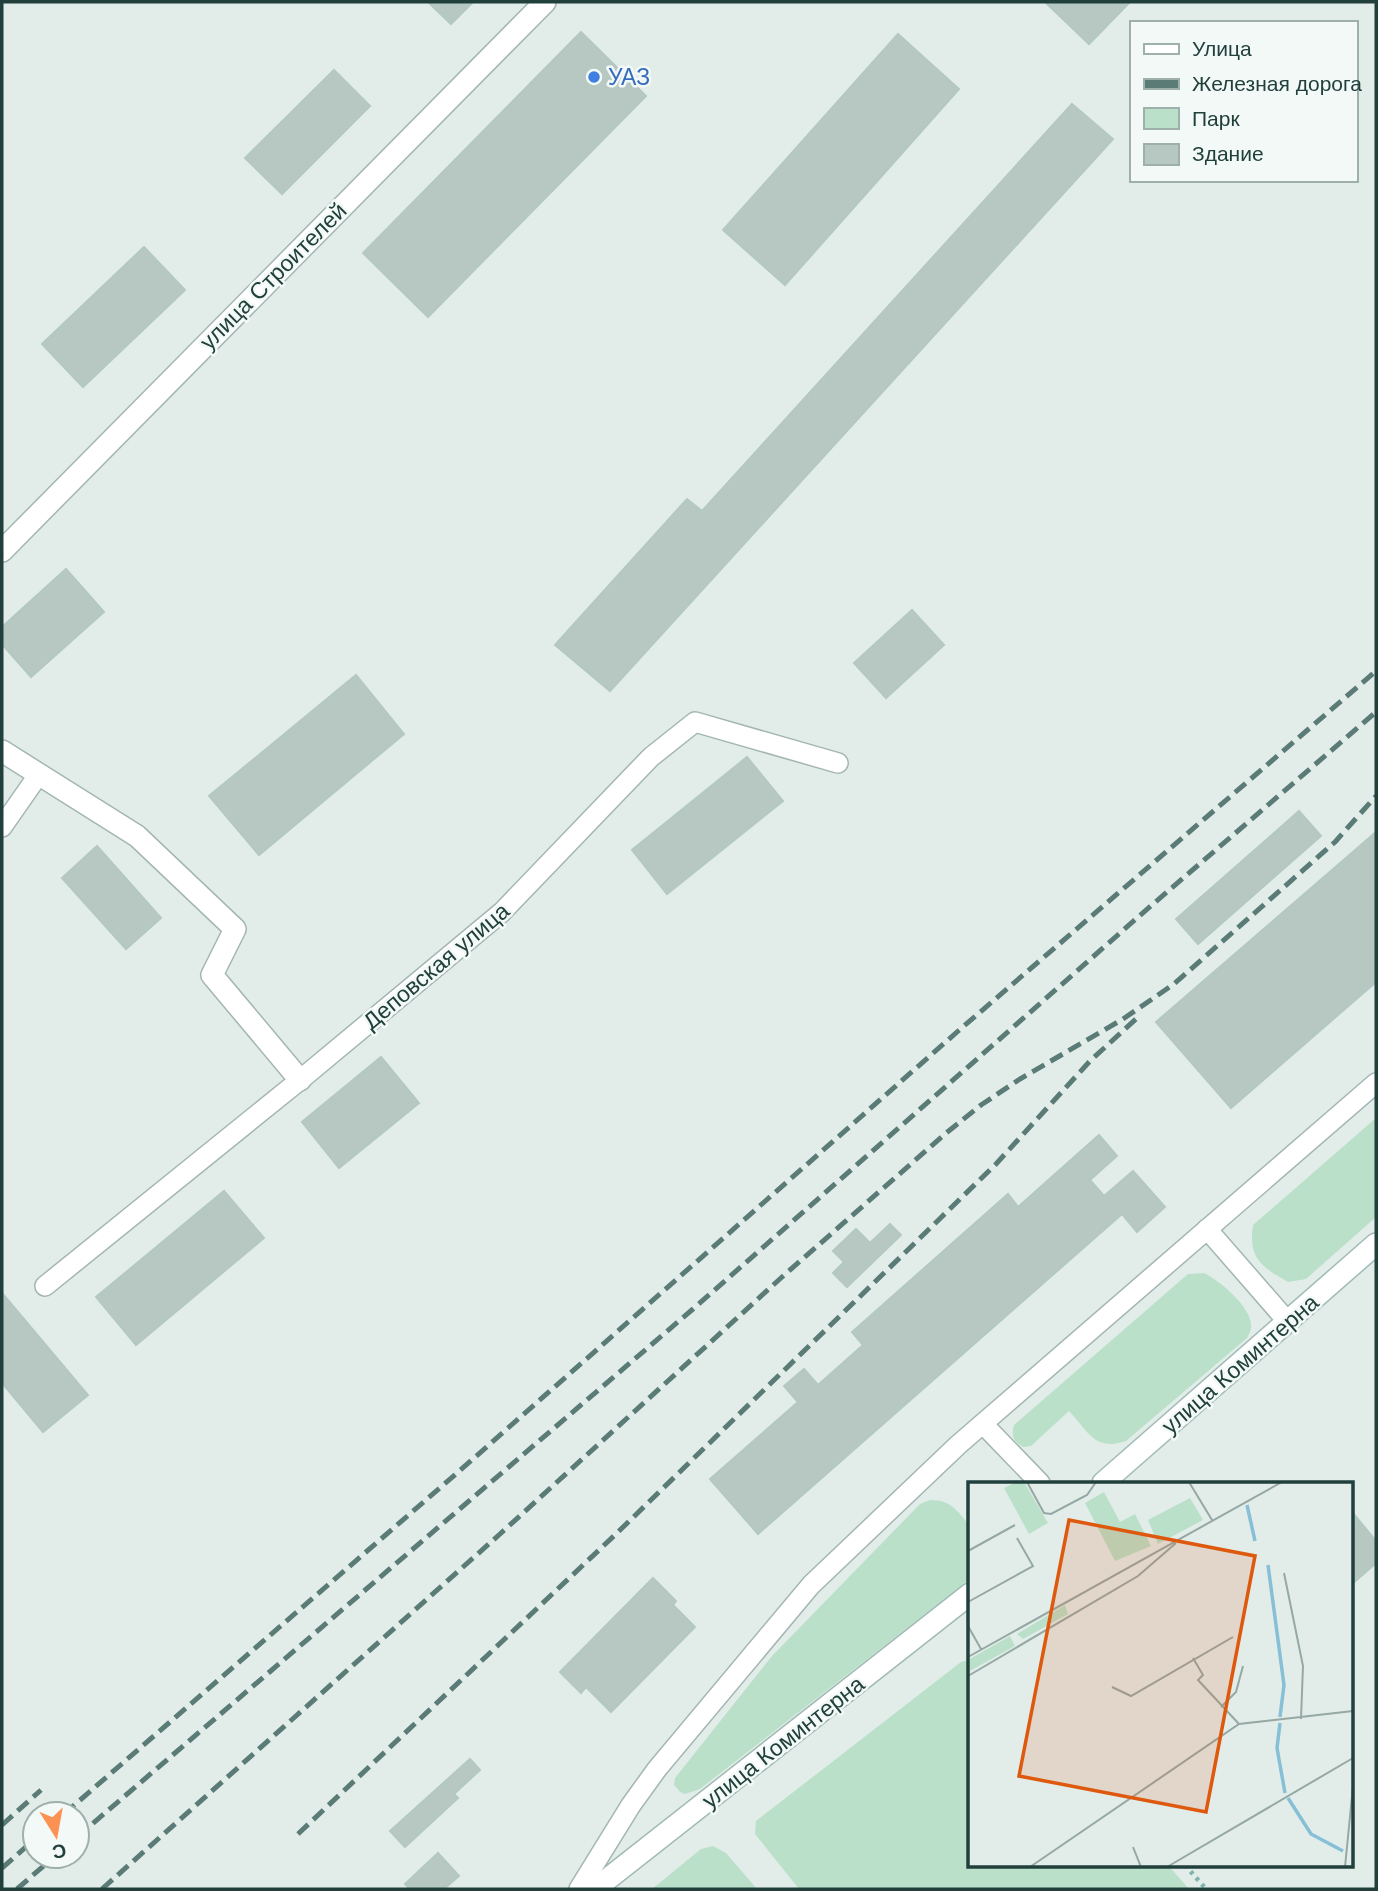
<svg xmlns="http://www.w3.org/2000/svg" width="1378" height="1891" viewBox="0 0 1378 1891" font-family="Arial,sans-serif">
<rect width="100%" height="100%" fill="#e2edea"/>
<g fill="#bae0c9">
<path d="M1376,1118V1217L1306,1279L1288,1282C1261,1267 1248,1258 1253,1225Z"/>
<path d="M1204,1273C1219,1280 1253,1308 1251,1327C1251,1331 1249,1334 1247,1338L1126,1441C1095,1452 1088,1431 1069,1411L1031,1446L1023,1447C1013,1441 1011,1436 1014,1425L1188,1274Z"/>
<path d="M930,1500C952,1500 957,1511 970,1526V1579L700,1789L685,1794L680,1792L674,1785L675,1778L772,1656L920,1504Z"/>
<path d="M970,1660V1865H1168L1189,1889H799L755,1834L756,1821L961,1662Z"/>
<path d="M713,1846L726,1853L757,1889H652L701,1849Z"/>
</g>
<g fill="#b7c8c3" stroke="#b4c8c2" stroke-width="2">
<path d="M428,2H473L451,24Z"/>
<path d="M1045,2H1130L1089,44Z"/>
<path d="M581,32L646,96L428,317L363,253Z"/>
<path d="M898,34L959,89L785,285L723,230Z"/>
<path d="M334,70L370,106L282,194L245,158Z"/>
<path d="M1072,104L1113,139L610,691L555,645L687,499L702,511Z"/>
<path d="M144,247L185,290L83,387L42,344Z"/>
<path d="M66,569L104,612L31,677L2,644V627Z"/>
<path d="M912,610L944,645L886,698L854,663Z"/>
<path d="M356,675L404,734L259,855L209,796Z"/>
<path d="M747,757L783,801L667,894L632,850Z"/>
<path d="M1299,811L1321,836L1198,944L1176,919Z"/>
<path d="M1376,832V982L1231,1108L1156,1022Z"/>
<path d="M97,846L161,918L126,949L62,878Z"/>
<path d="M381,1057L419,1103L339,1168L302,1122Z"/>
<path d="M1099,1135L1117,1156L1090,1180L1104,1196L1133,1171L1165,1207L1137,1232L1122,1214L758,1534L710,1479L798,1402L784,1386L804,1369L818,1385L863,1345L852,1332L1008,1194L1018,1207Z"/>
<path d="M224,1191L264,1238L136,1345L96,1297Z"/>
<path d="M890,1224L901,1235L847,1287L833,1273L844,1262L833,1251L856,1229L870,1243Z"/>
<path d="M2,1293L88,1395L43,1432L2,1383Z"/>
<path d="M1352,1512L1376,1541V1563L1352,1584Z"/>
<path d="M653,1578L676,1601L673,1605L695,1627L611,1712L586,1687L581,1693L560,1672Z"/>
<path d="M470,1759L480,1770L454,1794L458,1798L405,1847L390,1831Z"/>
<path d="M438,1853L459,1876L444,1889H410L405,1884Z"/>
</g>
<g fill="none" stroke-linecap="round" stroke-linejoin="round">
<defs>
<g id="lane">
<path d="M2,827L39,774"/>
<path d="M1207,1229L1288,1322"/>
<path d="M45,1286L300,1080L502,912L651,757L695,722L838,763"/>
<path d="M983,1424L1040,1483"/>
<path d="M579,1889L631,1805L657,1769L811,1585L958,1445L1376,1083"/>
</g>
<g id="street">
<path d="M2,551L545,2"/>
<path d="M2,751L137,836L235,929L212,975L300,1080"/>
</g>
<g id="secondary">
<path d="M1103,1483L1376,1244"/>
<path d="M595,1889L970,1594"/>
</g>
</defs>
<use href="#lane" stroke="#a4b6b2" stroke-width="22"/>
<use href="#street" stroke="#a4b6b2" stroke-width="24"/>
<use href="#secondary" stroke="#a0bab4" stroke-width="24"/>
<path stroke="#81b3aa" stroke-width="4.5" stroke-dasharray="3.5 5" stroke-linecap="butt" d="M1185,1865L1206,1889"/>
<use href="#lane" stroke="#fff" stroke-width="19"/>
<use href="#street" stroke="#fff" stroke-width="21"/>
<use href="#secondary" stroke="#fff" stroke-width="21"/>
<g stroke="#5b7b77" stroke-width="5" stroke-dasharray="14 7" stroke-linecap="butt">
<path d="M64,1814L457,1473L957,1032L1376,671"/>
<path d="M2,1825L41,1790"/>
<path d="M298,1834L617,1533L996,1164L1090,1061L1137,1018"/>
<path d="M77,1837L693,1309L1153,904L1376,712"/>
<path d="M2,1868L35,1839"/>
<path d="M17,1889L55,1856"/>
<path d="M102,1889L500,1534L782,1277L945,1134L981,1105L1020,1079L1123,1019L1174,984L1335,842L1376,796"/>
</g>
</g>
<circle fill="#3f7fe0" stroke="#f3f9f7" stroke-width="2.5" cx="594" cy="77" r="7"/>
<g text-anchor="middle" stroke-width="5" stroke-linejoin="round" paint-order="stroke">
<g font-size="23" fill="#366cbe" stroke="#f3f9f7" text-anchor="start">
<text x="608" y="85">УАЗ</text>
</g>
<g font-size="23" fill="#21403c" stroke="#f3f9f7">
<text transform="translate(273 276) rotate(-45)" y="8">улица Строителей</text>
<text transform="translate(436 966) rotate(-40)" y="8">Деповская улица</text>
<text transform="translate(1240 1364) rotate(-41)" y="8">улица Коминтерна</text>
<text transform="translate(783 1742) rotate(-38)" y="8">улица Коминтерна</text>
</g>
</g>
<g transform="translate(968 1482)">
<rect width="385" height="385" fill="#e2edea"/>
<path d="M48,0H56L80,41L61,52L36,6ZM136,10L152,40L167,32L183,64L147,79L117,21ZM222,16L235,38L190,62L180,38ZM97,123L100,132L55,157L49,152ZM42,154L47,164L0,190V178Z" fill="#bae0c9"/>
<path fill="none" stroke="#87bfd6" stroke-width="3.5" d="M279,23L287,59M300,83L316,203L312,235M312,241L309,266L317,311M320,316L343,352L375,369"/>
<path fill="none" stroke="#95a8a4" stroke-width="2" d="M59,0L76,31L83,32L119,13L128,0M221,0L244,38M0,69L47,43M316,91L335,184L333,237M0,120L65,84L49,56M0,144L13,167M0,175L314,0M225,176L235,193L230,198L271,242M0,194L170,94L208,61M144,205L163,214L265,155M253,225L268,210L275,184M165,365L173,385M62,385L271,242L385,229M199,385L385,276M377,385L385,304"/>
<path fill="#de580e" fill-opacity="0.15" stroke="#de580e" stroke-width="3.5" d="M101,38L287,74L238,330L51,294Z"/>
<rect width="385" height="385" fill="none" stroke="#21403c" stroke-width="3.5"/>
</g>
<rect width="1378" height="1891" fill="none" stroke="#21403c" stroke-width="7"/>
<rect x="1130" y="21" width="228" height="161" fill="#f3f9f7" stroke="#9fafac" stroke-width="2"/>
<rect x="1144" y="44" width="35" height="10" fill="#ffffff" stroke="#9fafac" stroke-width="2"/>
<text x="1192" y="56" font-size="21" fill="#21403c">Улица</text>
<rect x="1144" y="79" width="35" height="10" fill="#5b7b77" stroke="#9fafac" stroke-width="2"/>
<text x="1192" y="91" font-size="21" fill="#21403c">Железная дорога</text>
<rect x="1144" y="108" width="35" height="21" fill="#bae0c9" stroke="#9fafac" stroke-width="2"/>
<text x="1192" y="126" font-size="21" fill="#21403c">Парк</text>
<rect x="1144" y="144" width="35" height="21" fill="#b7c8c3" stroke="#9fafac" stroke-width="2"/>
<text x="1192" y="161" font-size="21" fill="#21403c">Здание</text>
<g transform="translate(56 1835) rotate(169)"><circle r="33" fill="#f3f9f7" stroke="#9fafac" stroke-width="2"/>
<path d="M0-5L12 26L0 18L-12 26Z" fill="#fb9253"/>
<text y="-10" font-size="19" font-weight="bold" text-anchor="middle" fill="#21403c">С</text>
</g>
</svg>
